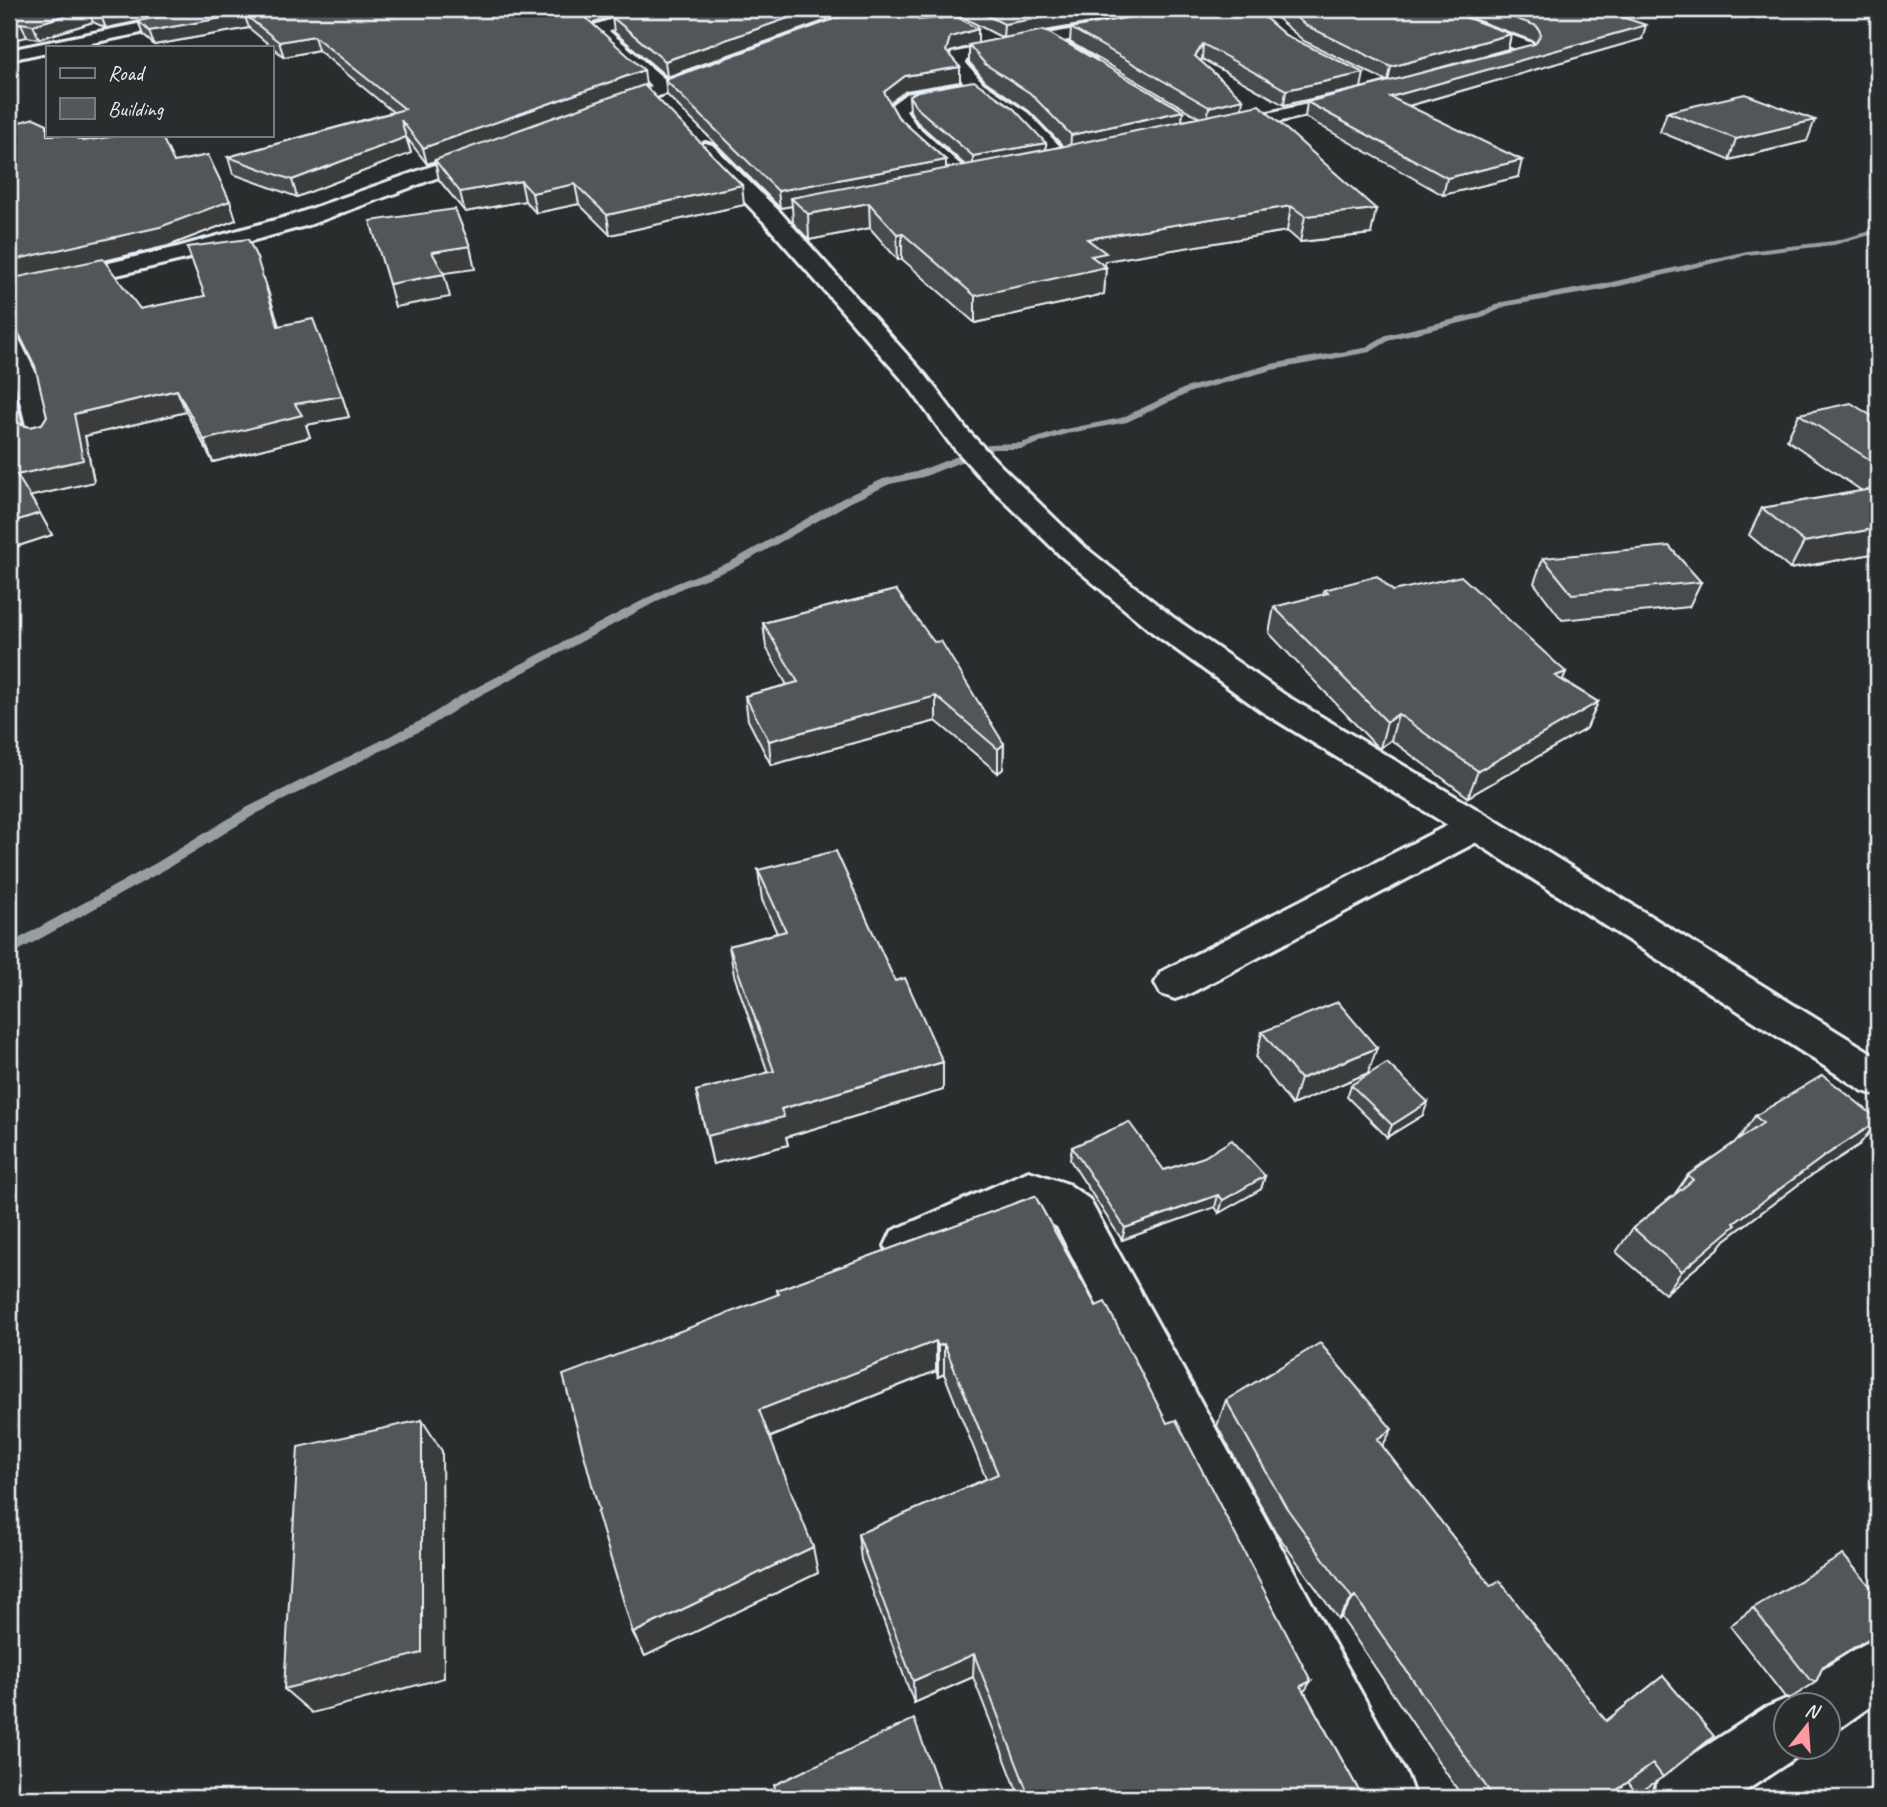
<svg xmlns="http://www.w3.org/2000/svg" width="1887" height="1807" viewBox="0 0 1887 1807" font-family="Caveat,sans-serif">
<rect width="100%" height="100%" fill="#2a2d2e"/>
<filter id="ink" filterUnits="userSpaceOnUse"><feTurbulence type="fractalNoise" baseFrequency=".0143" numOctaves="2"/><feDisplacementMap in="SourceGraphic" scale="14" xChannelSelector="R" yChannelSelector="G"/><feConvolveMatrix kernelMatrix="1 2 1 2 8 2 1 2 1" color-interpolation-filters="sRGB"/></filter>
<g filter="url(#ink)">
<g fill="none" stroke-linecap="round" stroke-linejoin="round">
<path fill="#989fa3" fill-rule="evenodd" d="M1878,229V233L1834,245L1747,255L1603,290L1507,306L1482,318L1392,339L1370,352L1272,370L1191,392L1127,422L1066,434L1022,449H993L923,477L890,484L851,502L738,566L682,588L468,702L432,725L256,814L166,869L9,956V944L156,863L246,808L424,719L460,696L674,584L730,562L843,498L883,479L916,472L989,444L1021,443L1061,430L1121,418L1185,388L1271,364L1364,348L1386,335L1476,314L1502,302L1603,284L1747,251L1834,241Z"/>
<defs>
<g id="street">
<path d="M212,9H243L235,14L72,47H47V52L9,60V50Z"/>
<path d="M643,9L663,10L661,13L609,31L669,83L672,87L669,91H657L589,30L591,26Z"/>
<path d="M1082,9H1105L1135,19L1137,22L1134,28L1063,41L1092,57L1095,61L1086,66L1039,39L1047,34L1114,22L1084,12Z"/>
<path d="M1417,9H1439L1532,43L1535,47L1530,56L1479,70L1473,69L1470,65L1473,61L1516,49L1419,12Z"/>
<path d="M1020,38L1028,43L1026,47L966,60V63L983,83L1028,113L1072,159L1075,163L1072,167H1058L1014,121L971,91L948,64L952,53Z"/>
<path d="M959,84L968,89L965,93L918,102L906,110L915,124L975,178L978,182L975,186H961L900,131L887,108L906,94Z"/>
<path d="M1357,93L1366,98L1363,102L1221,135L1211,129L1214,125Z"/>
<path d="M9,336L18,338L21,343L43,388L55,438L51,444L42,446L33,444L29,438L17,388L9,369Z"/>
<path d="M1477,813L1490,817L1495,826L1490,835L1189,994L1175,999L1161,994L1155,983L1161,972L1464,817Z"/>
<path d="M1029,1171L1068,1184L1089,1199L1407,1776L1415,1798H1352L1057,1227L1031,1212L909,1267L892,1261L885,1246L892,1231Z"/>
<path d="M1878,1638V1701L1841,1727L1828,1732V1706H1786V1748H1808L1807,1750L1735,1798H1652L1660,1776L1765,1708L1786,1699L1792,1702L1799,1685L1858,1647Z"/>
</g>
<g id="secondary">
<path d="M768,9H878L880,11L872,16L774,17L768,15L766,12Z"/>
<path d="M716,63L722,64L725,68L722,72L609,115H595L593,111L595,107Z"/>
<path d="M705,143L712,145L781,213L926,376L967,430L1000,465L1081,544L1174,618L1285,695L1490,817L1878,1057V1096L1863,1091L1464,835L1261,711L1152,632L1061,556L980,477L949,442L908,386L765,223L698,153L695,149Z"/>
<path d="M486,147L493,149L496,153L493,157L309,225L186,259L9,300V286L174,248L293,215Z"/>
</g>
</defs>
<use href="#street" stroke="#e8f1f8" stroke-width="6"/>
<use href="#secondary" stroke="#e8f1f8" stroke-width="6"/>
<use href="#street" fill="#2a2d2e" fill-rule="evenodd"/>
<use href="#secondary" fill="#2a2d2e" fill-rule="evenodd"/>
</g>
<g fill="#474b4d" stroke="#e8f1f8" stroke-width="2" fill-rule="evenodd">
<path d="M9,9H633L592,23L646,85L644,86L744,205L610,235L579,204L536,213L525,201L465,212L439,180L435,161L427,164L407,138L411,153L297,197L233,174L228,157L393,112L318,50L284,57L249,28L154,45L143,35L138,21L106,28L93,22L39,39L27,37Z"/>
<path d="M862,9H1104L1103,21L1045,31L1183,111L1182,121L1200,118L1070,42L1071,28L1135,16L1113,9H1255L1285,35L1361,88L1387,81L1304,41L1266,9H1443L1511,34L1508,49L1433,70L1535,44L1533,41L1446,9H1598L1642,39L1409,106L1518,177L1443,195L1305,117L1307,102L1354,90L1284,105L1202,59L1200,61L1242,109L1371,234L1300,242L1287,231L1105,261V266L1106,267L1104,294L975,323L902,259L898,260L870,228L809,240L793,223L792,206L780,208L667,95L665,80ZM962,17L1003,38L978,44L954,18ZM969,47V62L985,81L1029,111L1063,146L1046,150V143L909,96L910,111L917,122L965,165L946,168L898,117L890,103L906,91L960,82L949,54L950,52Z"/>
<path d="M612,17L827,20L667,77L614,32Z"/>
<path d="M1667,112L1807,141L1729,160L1660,132Z"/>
<path d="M9,116L20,122L83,141L174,162L230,201L236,220L168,246L104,261L140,309L205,296L264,278L279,326L342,396L349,417L306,425L310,437L213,462L186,412L85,436L94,482L30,496L52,535L9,549V375L14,389L23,425L31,427L42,424L47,416L36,367L20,337L9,334Z"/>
<path d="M1799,414L1878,420V554L1877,553L1790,569L1749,535L1762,508L1862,491L1787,440Z"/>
<path d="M1543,558L1701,582L1689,607L1562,620L1534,583Z"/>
<path d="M896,590L1004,744L1003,769L998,773L936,721L771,765L748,720L745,696L787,685L766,647L763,623Z"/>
<path d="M1324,590L1393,591L1563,680L1598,702L1587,728L1468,797L1391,740L1380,748L1377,747L1269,633L1274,607L1323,595Z"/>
<path d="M758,870L895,981L943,1062V1090L786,1137L788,1145L713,1164L696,1091L768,1073L734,975L729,946L777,933L762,900Z"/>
<path d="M1262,1032L1368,1073L1292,1105L1256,1058Z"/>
<path d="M1351,1085L1423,1115L1387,1137L1347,1097Z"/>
<path d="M1755,1116L1878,1119V1122L1859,1145L1803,1181L1725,1240L1718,1249L1665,1294L1616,1252L1633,1228L1674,1195L1688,1175L1737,1141Z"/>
<path d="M1072,1147L1164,1170L1265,1176L1261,1189L1219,1213L1215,1207L1122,1240L1070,1160Z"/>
<path d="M1035,1196L1304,1691L1363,1798H1020L973,1677L914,1703L861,1560L858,1534L986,1479L944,1374L938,1377L936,1371L769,1438L818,1573L645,1656L633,1633L599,1511L778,1294L777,1290Z"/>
<path d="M1226,1400L1382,1446L1491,1586L1606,1721L1663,1676V1777L1637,1794L1628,1782L1606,1798H1463L1341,1617L1338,1619L1275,1531L1217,1426Z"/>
<path d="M1878,1595V1634L1822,1668L1816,1682L1791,1698L1785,1697L1730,1626L1753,1608Z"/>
</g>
<g fill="#3a3d3e" stroke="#e8f1f8" stroke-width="2">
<path d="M88,9L93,22L39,39L33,25Z"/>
<path d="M125,9H200L106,28L100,14Z"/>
<path d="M588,9H633L590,24L584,16Z"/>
<path d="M814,9H826L827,20L667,77L665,61Z"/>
<path d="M917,9H962V17L919,21L914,13Z"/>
<path d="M1094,9H1104L1103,21L1003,38L1004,24Z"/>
<path d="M244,14L249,28L154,45L149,31Z"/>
<path d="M21,23L27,37L9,41V25Z"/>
<path d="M1646,25L1642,39L1387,112L1390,97Z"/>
<path d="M978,29V44L950,52L946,66V51L950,37Z"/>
<path d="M1511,34L1508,49L1388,82L1391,67Z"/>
<path d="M314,36L318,50L284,57L279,42Z"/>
<path d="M1203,44L1202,59L1193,71L1195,56Z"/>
<path d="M960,67V82L906,91L884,107V92L905,76Z"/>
<path d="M644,70L646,85L427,164L423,148Z"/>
<path d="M1364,73L1361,88L1284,105L1286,90Z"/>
<path d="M1243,99L1241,115L1207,122L1209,107Z"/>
<path d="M1183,111L1181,129L1070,153L1071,135Z"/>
<path d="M1815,120L1807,141L1729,160L1736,139Z"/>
<path d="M406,137L411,153L297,197L292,180Z"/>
<path d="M1046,143V158L973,171V156Z"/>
<path d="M946,160V176L791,198L792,206L780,208L778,191Z"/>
<path d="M1522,160L1518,177L1443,195L1447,178Z"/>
<path d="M521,181L525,201L465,212L460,192Z"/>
<path d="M575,184L579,204L536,213L532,193Z"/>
<path d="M742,185L744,205L610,235L607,215Z"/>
<path d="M230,201L236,220L168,246L9,283V261Z"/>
<path d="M869,203L870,228L809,240L808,214Z"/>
<path d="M1291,206L1287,231L1105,261L1104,268L1106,267L1104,294L975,323V296L1087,239Z"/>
<path d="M1376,209L1371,234L1300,242L1305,216Z"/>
<path d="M902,233V259L898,260L897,234Z"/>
<path d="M470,246L475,269L438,274L432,252Z"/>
<path d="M444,274L450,297L395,307L389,284Z"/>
<path d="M9,375L14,389L26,439L15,417L9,388Z"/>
<path d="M177,390L186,412L85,436L94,482L28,497L17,475L74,414Z"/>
<path d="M342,396L349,417L306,425L310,437L213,462L204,440L295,404Z"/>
<path d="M40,513L52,535L9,549V523Z"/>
<path d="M1878,528V550L1877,553L1790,569L1804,542Z"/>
<path d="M1566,672L1555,699V676Z"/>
<path d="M936,696V721L771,765L769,741Z"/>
<path d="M1598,702L1587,728L1468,797L1478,771Z"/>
<path d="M1398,714L1391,740L1380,748L1387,722Z"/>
<path d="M1004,744L1003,769L998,773V749Z"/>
<path d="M1377,1048L1368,1073L1292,1105L1300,1079Z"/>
<path d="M943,1062V1090L786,1137L788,1145L713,1164L707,1136L781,1109Z"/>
<path d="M1428,1102L1423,1115L1387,1137L1392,1125Z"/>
<path d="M1878,1121L1859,1145L1803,1181L1725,1240L1718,1249L1665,1294L1682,1271L1734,1223L1823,1157Z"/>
<path d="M1265,1176L1261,1189L1219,1213L1223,1200Z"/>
<path d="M1218,1195L1215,1207L1122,1240L1125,1228Z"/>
<path d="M936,1341V1371L765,1439L759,1410Z"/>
<path d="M944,1344V1374L938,1377V1346Z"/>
<path d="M422,1420L442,1451L444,1678L312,1713L284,1689Z"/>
<path d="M1392,1429L1378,1454L1377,1439Z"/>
<path d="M813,1547L818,1573L645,1656L633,1633Z"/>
<path d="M1355,1596L1341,1617L1338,1619L1352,1598Z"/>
<path d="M1878,1633L1872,1638L1808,1677L1823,1666Z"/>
<path d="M974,1654L973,1677L914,1703L913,1681Z"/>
<path d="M1311,1681L1297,1703L1301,1686Z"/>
</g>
<g fill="#535759" stroke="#e8f1f8" stroke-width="2">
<path d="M9,9H86L33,25L21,23L9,25Z"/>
<path d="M89,9H125L100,14Z"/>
<path d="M199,9H590H588L584,16L644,70L423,148L401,120L406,137L292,180L228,157L405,109L314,36L279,42L244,14L149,31L138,21Z"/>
<path d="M635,9H814L665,61L612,17Z"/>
<path d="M862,9H917L914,13L918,20L957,17L978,29L950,37L946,51L960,67L905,76L884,92L898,117L946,160L778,191L665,80Z"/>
<path d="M974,9H1094L1004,24Z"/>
<path d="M1141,9H1255L1285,35L1364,73L1286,90L1203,44L1195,56L1243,99L1209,107L1071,28L1136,16Z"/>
<path d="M1285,9H1443L1511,34L1391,67L1307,26Z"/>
<path d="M1488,9H1598L1646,25L1390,97L1522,160L1447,178L1307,102L1535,44L1541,34L1537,26Z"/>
<path d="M1044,30L1183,111L1071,135L1030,93L985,64L969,45Z"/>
<path d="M974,81L1013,108L1046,143L973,156L917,108L909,96L918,91Z"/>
<path d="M644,85L742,185L607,215L575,184L532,193L521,181L460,192L435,160Z"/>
<path d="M1745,94L1815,120L1736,139L1667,112Z"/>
<path d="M1259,105L1376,209L1305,216L1291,206L1087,239L1106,253L1091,256L1106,267L975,296L902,233L897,234L869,203L808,214L791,198L1060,147Z"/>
<path d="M9,116L20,122L34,118L47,124V135H70L83,141L123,135H161L174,162L208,155L230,201L160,227L9,261Z"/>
<path d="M455,209L470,246L432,252L444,274L389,284L370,221Z"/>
<path d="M248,239L257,258L278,326L313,319L342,396L295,404L302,415L204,440L177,390L74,414L83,460L17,475L40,513L9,523V388L15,417L21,425L31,427L42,424L47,416L35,366L10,316H9V279L103,259L140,309L205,296L187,247Z"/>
<path d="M1851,403L1878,420V465L1799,414Z"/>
<path d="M1878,488V528L1804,542L1762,508Z"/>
<path d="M1669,546L1701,582L1572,594L1543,558Z"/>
<path d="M1377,576L1393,591L1461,576L1566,672L1555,676L1598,702L1478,771L1398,714L1387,722L1274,607L1328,593L1324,590Z"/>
<path d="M896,590L934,642L941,641L1004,744L998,749L936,696L769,741L745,696L798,682L763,623Z"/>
<path d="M836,851L895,981L905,978L943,1062L781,1109L784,1117L707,1136L696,1091L774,1071L729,946L786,931L758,870Z"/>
<path d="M1338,1002L1377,1048L1300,1079L1262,1032Z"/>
<path d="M1387,1063L1428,1102L1392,1125L1351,1085Z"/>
<path d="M1823,1075L1878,1119V1121L1823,1157L1734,1223L1736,1225L1682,1271L1633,1228L1693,1180L1688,1175L1763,1123L1755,1116Z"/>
<path d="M1129,1122L1164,1170L1204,1157L1232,1140L1265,1176L1223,1200L1218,1195L1125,1228L1072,1147Z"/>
<path d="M1035,1196L1096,1306L1105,1302L1167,1423L1176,1420L1311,1681L1301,1686L1363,1798H1030L974,1654L913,1681L858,1534L998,1474L944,1344L938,1346L936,1341L759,1410L813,1547L633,1633L597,1512L599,1511L563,1375L779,1294L777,1290Z"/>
<path d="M1320,1343L1392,1429L1377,1439L1491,1586L1500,1581L1606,1721L1663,1676L1714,1736L1663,1777L1653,1764L1606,1798H1494L1355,1596L1352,1598L1286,1507L1226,1400Z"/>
<path d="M422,1420V1653L284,1689L298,1447Z"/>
<path d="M1843,1555L1878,1595V1633L1823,1666L1816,1682L1810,1680L1753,1608Z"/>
<path d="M914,1719L943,1798H778L774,1785Z"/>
</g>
</g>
<rect width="1887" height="1807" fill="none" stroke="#2a2d2e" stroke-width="35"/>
<rect x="18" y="18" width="1852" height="1772" fill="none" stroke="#e8f1f8" stroke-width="2.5" filter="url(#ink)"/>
<rect x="46" y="46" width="228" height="91" fill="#2a2d2e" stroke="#767b7f" stroke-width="2"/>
<rect x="60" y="68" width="35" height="10" fill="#2a2d2e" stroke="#767b7f" stroke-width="2"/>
<text x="108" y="80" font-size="21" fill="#e8f1f8">Road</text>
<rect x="60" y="98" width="35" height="21" fill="#535759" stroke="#767b7f" stroke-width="2"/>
<text x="108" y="116" font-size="21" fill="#e8f1f8">Building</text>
<g transform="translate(1807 1726) rotate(17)"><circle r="33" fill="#2a2d2e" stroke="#767b7f" stroke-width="2"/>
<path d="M0-5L12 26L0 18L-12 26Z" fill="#ff9aa2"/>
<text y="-10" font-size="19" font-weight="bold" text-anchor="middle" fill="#e8f1f8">N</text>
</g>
</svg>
